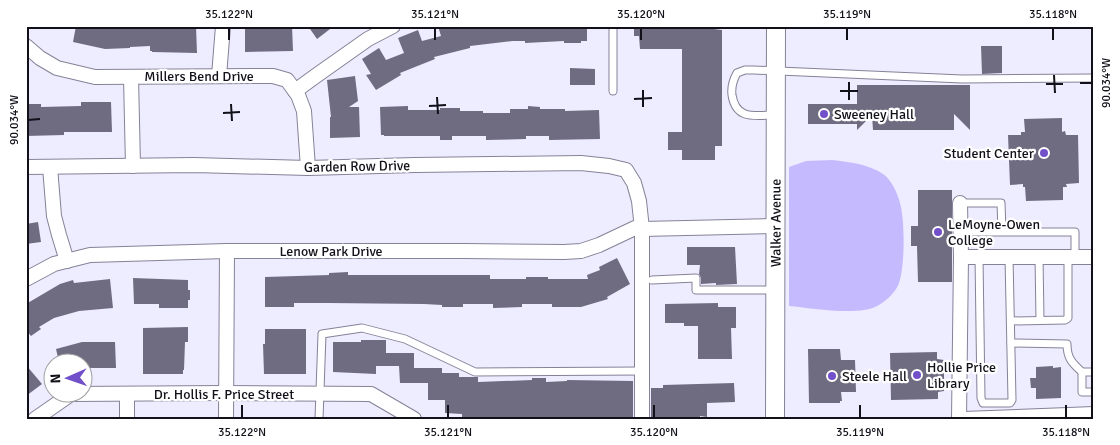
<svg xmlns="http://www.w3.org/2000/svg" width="1120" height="445" viewBox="0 0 1120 445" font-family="Signika,sans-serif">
<rect width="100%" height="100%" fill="#eeecff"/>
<path fill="#c6bafe" d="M832,160C850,162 868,164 883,174C891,179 898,194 900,203C905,220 905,266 899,283C896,292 887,300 879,305C860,317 811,308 789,306V167L806,161Z"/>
<g fill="#6f6c81">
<path d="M76,26H196L197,53L152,52V51H150V46L130,47V48L105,49L73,42Z"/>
<path d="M245,26H292L293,51L245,52Z"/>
<path d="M308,26H334L317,39Z"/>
<path d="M438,26H460L461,29L481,26H587V41H581V43H564V41L525,43V41H513L470,46V48L434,57L435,59L400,73L401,75L376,90L366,75L371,74L362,59L379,48L386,60L404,53L398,38L418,30L422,41L441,36Z"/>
<path d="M634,26H714V29L722,30V146H715V160H682V150H668V132H682V49H640L639,36H634Z"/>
<path d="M981,46H1002V73L982,74Z"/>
<path d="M570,68L595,69V85H570Z"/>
<path d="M355,76L358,101L349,107H359L360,137L330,138V117H331L327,80Z"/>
<path d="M857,85H970V130L954,114V130H873L872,115L857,130V124H808V104H857Z"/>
<path d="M81,102H111L112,132H64V135L26,136V104H41V107L81,106Z"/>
<path d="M408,106V110H440V108H460V111H483V113H510V109H528V106L540,107V109H565V111L599,110L600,139L549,140V136H526V139L486,140V136H452V140H440V136H384V135H381L380,107Z"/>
<path d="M1062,118V132L1065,131L1066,135H1078L1079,183L1066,184L1067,187H1063V200L1026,201L1025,187H1023V184L1010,185L1008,135H1021V132H1025L1024,119Z"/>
<path d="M918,190H952V282H918L917,246H911V226H918Z"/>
<path d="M38,222L41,242L26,244V224Z"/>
<path d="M687,247H735L737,284L716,285V283L701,284V278L699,274L700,265H687Z"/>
<path d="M617,258L630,284L607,297L608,299L581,307H552V304H522V307L493,308V304H463V307H442V305L424,304L329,303H294V307H265V277L329,275V273L348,272V275H490V279H526V277H548V279H588L587,275L600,270L599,267Z"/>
<path d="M133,278L188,280V290H190V300H188V308H159V304H134Z"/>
<path d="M110,279L113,308L79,311L54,318L39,327L41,329L31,336L26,330V304L60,284L73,280L74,283Z"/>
<path d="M718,303V307H736V328H731L732,359H698V326H684V323H665V304Z"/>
<path d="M188,327V342H185L184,370H183V374H143V328Z"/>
<path d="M265,329H306V374H264L263,344H265Z"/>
<path d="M361,340H386V353H414V368H442V373H459V377H478V382L532,380V378H546V382L567,381V380L633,381V419H462V414L445,413V400H428V383H400L399,366H376V374L333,372V342H361Z"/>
<path d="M82,342H115L116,368H82V362H59L56,349Z"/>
<path d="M808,349H840L841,360H855L856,392H841L842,401H840V403H809Z"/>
<path d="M937,352V359L944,360V391L938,392V399L891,400L890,353Z"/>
<path d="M26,365L42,384L26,396Z"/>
<path d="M1053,366V368L1061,367V398L1036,399V388H1031L1030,378H1036V367Z"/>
<path d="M734,383L735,402L707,403V417L700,416V419L651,418V388H663V385Z"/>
</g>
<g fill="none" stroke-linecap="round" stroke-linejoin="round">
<defs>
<g id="service">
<path d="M613,26V91"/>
<path d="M776,115C756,115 736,121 732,95C731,87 733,80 737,73L745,70H754L962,79L1094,78"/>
<path d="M960,203H1001L1002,231"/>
<path d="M961,232H1075V257"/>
<path d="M979,257L981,398L983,403H1010L1012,400L1009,257"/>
<path d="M1039,257L1040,320"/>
<path d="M652,280L696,278V290H776"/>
<path d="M1011,321L1065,320L1068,318V257"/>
<path d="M1011,343L1067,344C1067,358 1072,363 1082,372H1094"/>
<path d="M1082,372V392H1094"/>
<path d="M319,419L322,334L362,328L405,339L475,372L642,371"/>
</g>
<g id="minor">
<path d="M26,46L40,58L57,68L95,77L273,76L287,80L298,95L304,111L308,168"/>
<path d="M219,76L223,26"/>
<path d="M131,77L133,166"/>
<path d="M295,91L317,75L368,39L393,26"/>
<path d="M26,167L194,165L308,168L415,165L581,163L609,166L626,170L634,183L639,201L642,229V419"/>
<path d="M50,167L54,216L59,235L67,261"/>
<path d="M961,257H1094"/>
<path d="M26,279L54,264L90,255L227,251H464L564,252L581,251L599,245L635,228L642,229L776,226"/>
<path d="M127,394V419"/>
<path d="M35,419L71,394L226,393L371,394L414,419"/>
<path d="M226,419L227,251"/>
<path d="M959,419L961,257L960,203"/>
<path d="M963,419L1094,414"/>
</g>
<g id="tertiary">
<path id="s1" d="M775,419L776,26"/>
</g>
</defs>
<use href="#service" stroke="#858297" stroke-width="9"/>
<use href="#minor" stroke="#858297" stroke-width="16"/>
<use href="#tertiary" stroke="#858297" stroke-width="20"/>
<use href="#service" stroke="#fff" stroke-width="7"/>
<use href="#minor" stroke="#fff" stroke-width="14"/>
<use href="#tertiary" stroke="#fff" stroke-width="18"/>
</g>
<path fill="none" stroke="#121119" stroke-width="2" d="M229,28V40M435,28V40M641,28V40M847,28V40M1053,28V40M1054,75L1055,93M849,82V100M1080,83H1092M1046,84H1063M643,90V107M840,91H858M437,97L438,114M634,99L652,98M231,104L232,121M429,106L446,105M223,113L240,112M28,120L40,119M242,405V418M448,405V418M654,405V418M860,405V418M1066,405V418"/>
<g fill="#7250c9" stroke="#fff" stroke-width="2">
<circle cx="824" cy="114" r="5"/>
<circle cx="1044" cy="153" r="5"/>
<circle cx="938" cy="232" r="5"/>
<circle cx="917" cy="375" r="5"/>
<circle cx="832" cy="376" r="5"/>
</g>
<g text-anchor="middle" stroke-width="4.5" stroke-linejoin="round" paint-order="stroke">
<g font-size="14" fill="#121119" stroke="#fff">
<text x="199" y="81">Millers Bend Drive</text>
<text transform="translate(357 166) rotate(-1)" y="5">Garden Row Drive</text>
<text dy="5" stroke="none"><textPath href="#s1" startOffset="196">Walker Avenue</textPath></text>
<text x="331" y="256">Lenow Park Drive</text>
<text x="224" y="399">Dr. Hollis F. Price Street</text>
</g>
<g font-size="14" fill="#121119" stroke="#fff" text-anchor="start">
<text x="834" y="119">Sweeney Hall</text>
<text x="1034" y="158" text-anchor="end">Student Center</text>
<text x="948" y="229">LeMoyne-Owen<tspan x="948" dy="16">College</tspan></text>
<text x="927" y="372">Hollie Price<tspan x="927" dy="16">Library</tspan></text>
<text x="842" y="381">Steele Hall</text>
</g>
</g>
<rect width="1120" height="445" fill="none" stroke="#ffffff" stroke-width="55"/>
<g transform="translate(68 378) rotate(268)"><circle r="24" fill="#ffffff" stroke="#a0a0a3"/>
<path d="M0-4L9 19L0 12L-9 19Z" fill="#7250c9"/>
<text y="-8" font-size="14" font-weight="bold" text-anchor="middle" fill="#121119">N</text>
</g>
<rect x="28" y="28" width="1064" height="390" fill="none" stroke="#121119" stroke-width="2"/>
<g font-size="12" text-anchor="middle" fill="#121119">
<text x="229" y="18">35.122°N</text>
<text x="435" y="18">35.121°N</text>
<text x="641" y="18">35.120°N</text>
<text x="847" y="18">35.119°N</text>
<text x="1053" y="18">35.118°N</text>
<text transform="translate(1106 83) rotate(-90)" y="4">90.034°W</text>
<text transform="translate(14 120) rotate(-90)" y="4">90.034°W</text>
<text x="242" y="436">35.122°N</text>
<text x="448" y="436">35.121°N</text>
<text x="654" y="436">35.120°N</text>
<text x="860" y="436">35.119°N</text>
<text x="1066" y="436">35.118°N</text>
</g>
</svg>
